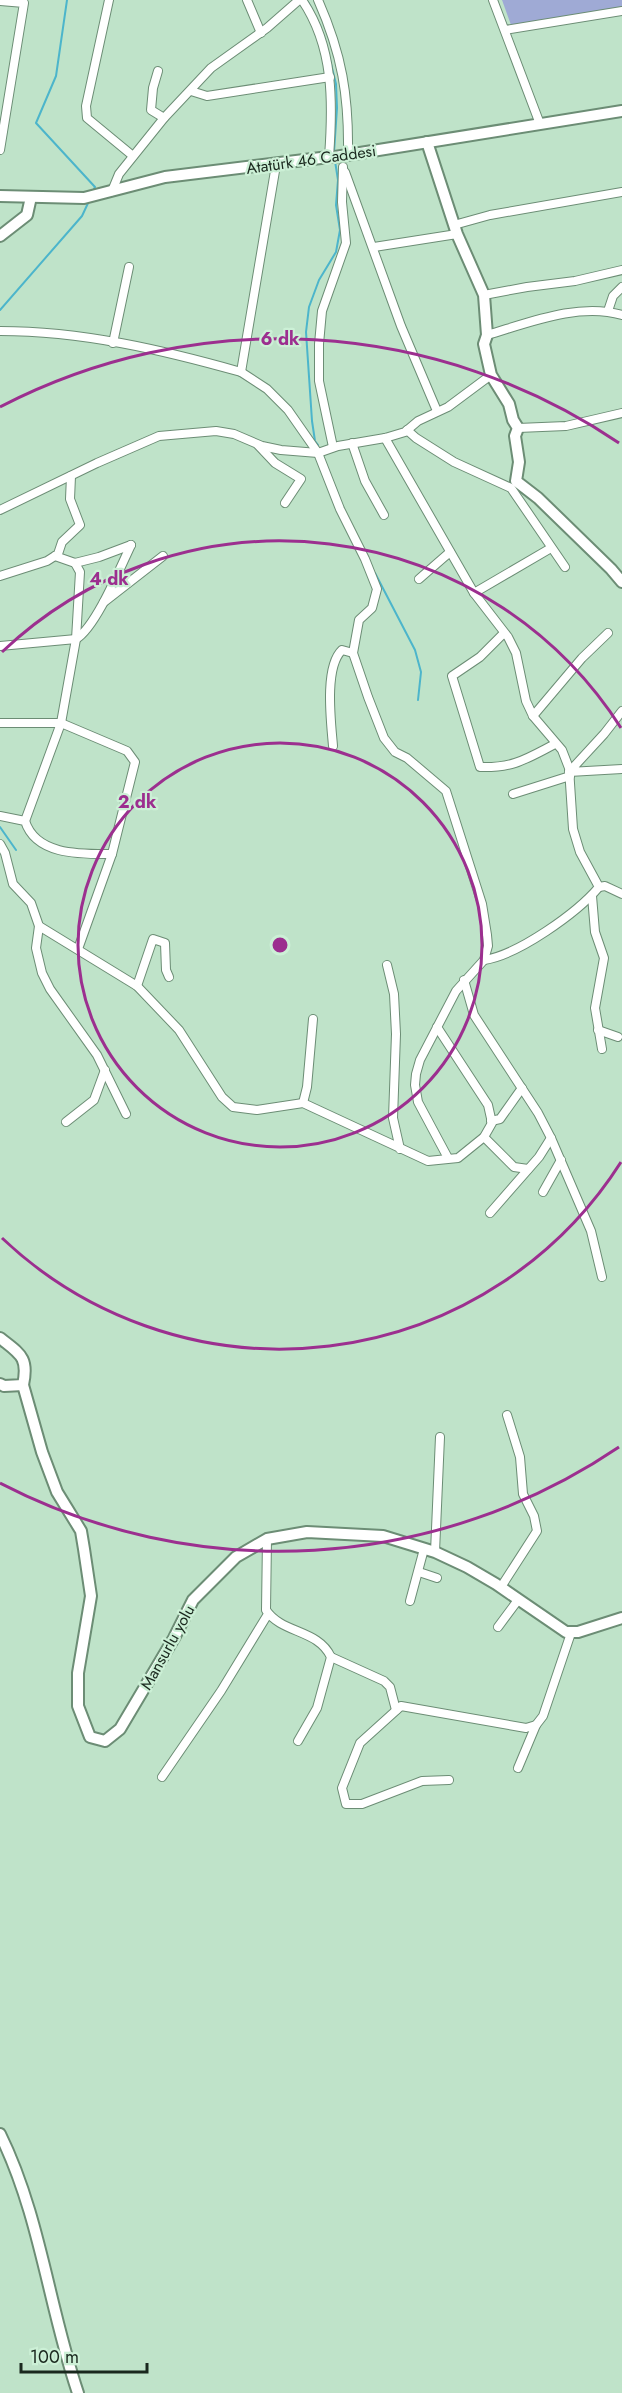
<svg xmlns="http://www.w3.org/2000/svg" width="622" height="2393" viewBox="0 0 622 2393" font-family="Jost,sans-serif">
<rect width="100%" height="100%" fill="#bfe3c9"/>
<path fill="#9faad5" d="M502,0H622V8L511,25Z"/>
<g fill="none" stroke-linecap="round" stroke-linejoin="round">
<g stroke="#4cb5cb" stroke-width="2">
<path d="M67,0L56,76L36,123L95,187L92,193"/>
<path d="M308,2L321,28"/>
<path d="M330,60L336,84L337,108L334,152"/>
<path d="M0,310L82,216L89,201"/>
<path d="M318,445L315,441L312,421L306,332L309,307L319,280L336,252L340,230L336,205L338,180L335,161"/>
<path d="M375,573L415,650L421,672L418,700"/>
<path d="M0,827L16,850"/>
</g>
<defs>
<g id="street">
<path d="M109,0L86,106L87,118L133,156"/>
<path d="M247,0L261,33"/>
<path d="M302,0C334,47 333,103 329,157H334"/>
<path d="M318,0C342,54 349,96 348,155"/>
<path d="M493,0L540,124"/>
<path d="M0,1L24,3L0,150"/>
<path d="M505,30L622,11"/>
<path d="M158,71L153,88L151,110L164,118"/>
<path d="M191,91L207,96L330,77"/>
<path d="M345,172L401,326L437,411"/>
<path d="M112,191L119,174L164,118L211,68L267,28L299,0"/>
<path d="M454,225L490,215L622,192"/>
<path d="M374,247L457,234"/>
<path d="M484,295L527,287L575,281L622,270"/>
<path d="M608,311L613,296L622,287"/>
<path d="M0,331C82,331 163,350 241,372L276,165"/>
<path d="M487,335C528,323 579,302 622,315"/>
<path d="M113,343L129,267"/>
<path d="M241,372L267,389L288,410L318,453L340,509L365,559L377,589L372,608L359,620L353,653L368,697L384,738L395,752L407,758L446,791L482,904L487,935L488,946L484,960L456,991L420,1060L416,1074L415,1085L418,1102L448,1158"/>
<path d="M518,428L566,426L622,413"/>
<path d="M407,430L416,438L454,462L511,488L565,567"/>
<path d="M385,438L474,593L508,637L516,653L526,701L533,716L562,750L569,768L573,829L580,852L599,887C577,913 518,955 484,960"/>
<path d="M352,443L365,481L384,515"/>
<path d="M258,445L275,463L301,479L285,503"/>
<path d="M333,447L319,381V344L322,311L346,243L342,202L343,167"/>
<path d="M0,510L97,463L159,436L216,431L234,434L262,446L281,450L318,453L338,446L385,438L405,432L418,421L448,407L491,375"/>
<path d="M75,563L99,557L131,545"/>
<path d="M0,576L47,561L58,554L62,542L80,525L70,499L71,476"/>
<path d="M419,579L450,552"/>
<path d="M474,593L551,548"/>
<path d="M104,602L163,556"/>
<path d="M504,633L480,657L452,676L480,767C514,768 526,759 555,744"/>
<path d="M0,646L76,639C96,627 120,568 131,545"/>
<path d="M622,711L604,734L569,772L622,769"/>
<path d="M533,716L582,658L608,633"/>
<path d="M0,723H61L127,751L135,762L112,854C82,854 36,856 25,821L0,816"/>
<path d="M333,746C331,722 324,667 342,650L353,653"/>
<path d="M513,794L570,776"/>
<path d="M25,821L61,723L76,639L80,572L75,563L55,556"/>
<path d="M0,844L5,853L13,884L31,903L39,926L137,986L179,1030L222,1097L233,1107L257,1110L303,1103L428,1161L458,1158L484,1137L492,1123L488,1105L437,1027"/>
<path d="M599,887L605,886L622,894"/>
<path d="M592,896L595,932L604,958L595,1008L602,1049"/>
<path d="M39,926L36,948L42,973L50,989L97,1055L126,1114"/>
<path d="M78,949L112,854"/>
<path d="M387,965L394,994L396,1034L393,1118L400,1149"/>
<path d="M464,980L474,1015L538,1113L551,1138L591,1231L602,1277"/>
<path d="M137,986L153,939L165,943L166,970L169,977"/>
<path d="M598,1030L618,1037"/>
<path d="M303,1103L307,1087L313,1019"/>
<path d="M491,1121L500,1119L522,1088"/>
<path d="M66,1122L94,1100L105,1070"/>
<path d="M484,1137L514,1167L528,1169"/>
<path d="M543,1192L561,1160"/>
<path d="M490,1213L539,1157L551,1138"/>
<path d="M267,1539L266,1610C282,1634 318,1629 331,1657L317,1708L298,1741"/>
<path d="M435,1552L440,1437"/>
<path d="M419,1572L437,1578"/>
<path d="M501,1587L537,1531L534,1516L523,1494L520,1457L507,1415"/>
<path d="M410,1601L424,1549"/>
<path d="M498,1627L518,1600"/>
<path d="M331,1657L384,1681L390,1687L396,1710"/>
<path d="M518,1768L536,1725"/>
<path d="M162,1777L221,1691L268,1614"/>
<path d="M449,1780L422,1781L362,1804H346L342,1788L360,1743L401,1706L526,1728L536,1725L543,1716L571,1633"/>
</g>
<g id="secondary">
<path d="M427,142L457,234L484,295L487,335L484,344L491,375L509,404L513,420L518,428L515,436L519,462L516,481L538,498L611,569L622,582"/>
<path d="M335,157L622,111"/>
<path d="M0,196L84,198L165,177L329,157"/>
<path d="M0,236L27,215L31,197"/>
<path d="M0,1338C20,1354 29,1357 23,1385L4,1386L0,1384"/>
<path d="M23,1385L42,1452L57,1492L81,1531L84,1549L91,1596L78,1673V1706L90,1737L105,1741L120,1729L174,1638L193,1600L236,1557L267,1539L307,1532L383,1536L435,1552L467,1567L496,1584L566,1632H578L622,1618"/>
<path d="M0,2134C40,2215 49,2308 78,2393"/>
</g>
</defs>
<use href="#street" stroke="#6c8d75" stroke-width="10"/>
<use href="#secondary" stroke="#6c8d75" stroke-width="14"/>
<use href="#street" stroke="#fff" stroke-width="8"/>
<use href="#secondary" stroke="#fff" stroke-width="10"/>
</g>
<g fill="none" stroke="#9c2f8f" stroke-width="3">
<circle cx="280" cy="945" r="202"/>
<path d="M621 1162A404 404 0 0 1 2 1238M2 652A404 404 0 0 1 621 728"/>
<path d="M619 1447A606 606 0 0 1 0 1483M0 407A606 606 0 0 1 619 443"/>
</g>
<g text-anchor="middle" stroke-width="4.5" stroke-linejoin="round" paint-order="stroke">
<g font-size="16" fill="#1a281e" stroke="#ccf0d6">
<text transform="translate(311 159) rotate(-8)" y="6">Atatürk 46 Caddesi</text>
<text transform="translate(167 1647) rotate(-61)" y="6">Mansurlu yolu</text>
</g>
</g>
<circle cx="280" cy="945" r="9" fill="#9c2f8f" stroke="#ccf0d6" stroke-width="3"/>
<g font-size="18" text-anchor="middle" font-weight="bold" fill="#9c2f8f" stroke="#ccf0d6" stroke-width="4.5" stroke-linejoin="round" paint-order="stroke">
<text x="280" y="345">6 dk</text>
<text x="109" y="585">4 dk</text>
<text x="137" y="808">2 dk</text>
</g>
<path d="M21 2363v9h126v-9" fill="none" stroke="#1a281e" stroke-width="3"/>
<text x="30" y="2363" font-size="18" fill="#1a281e" stroke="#ccf0d6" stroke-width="4.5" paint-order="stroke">100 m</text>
</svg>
